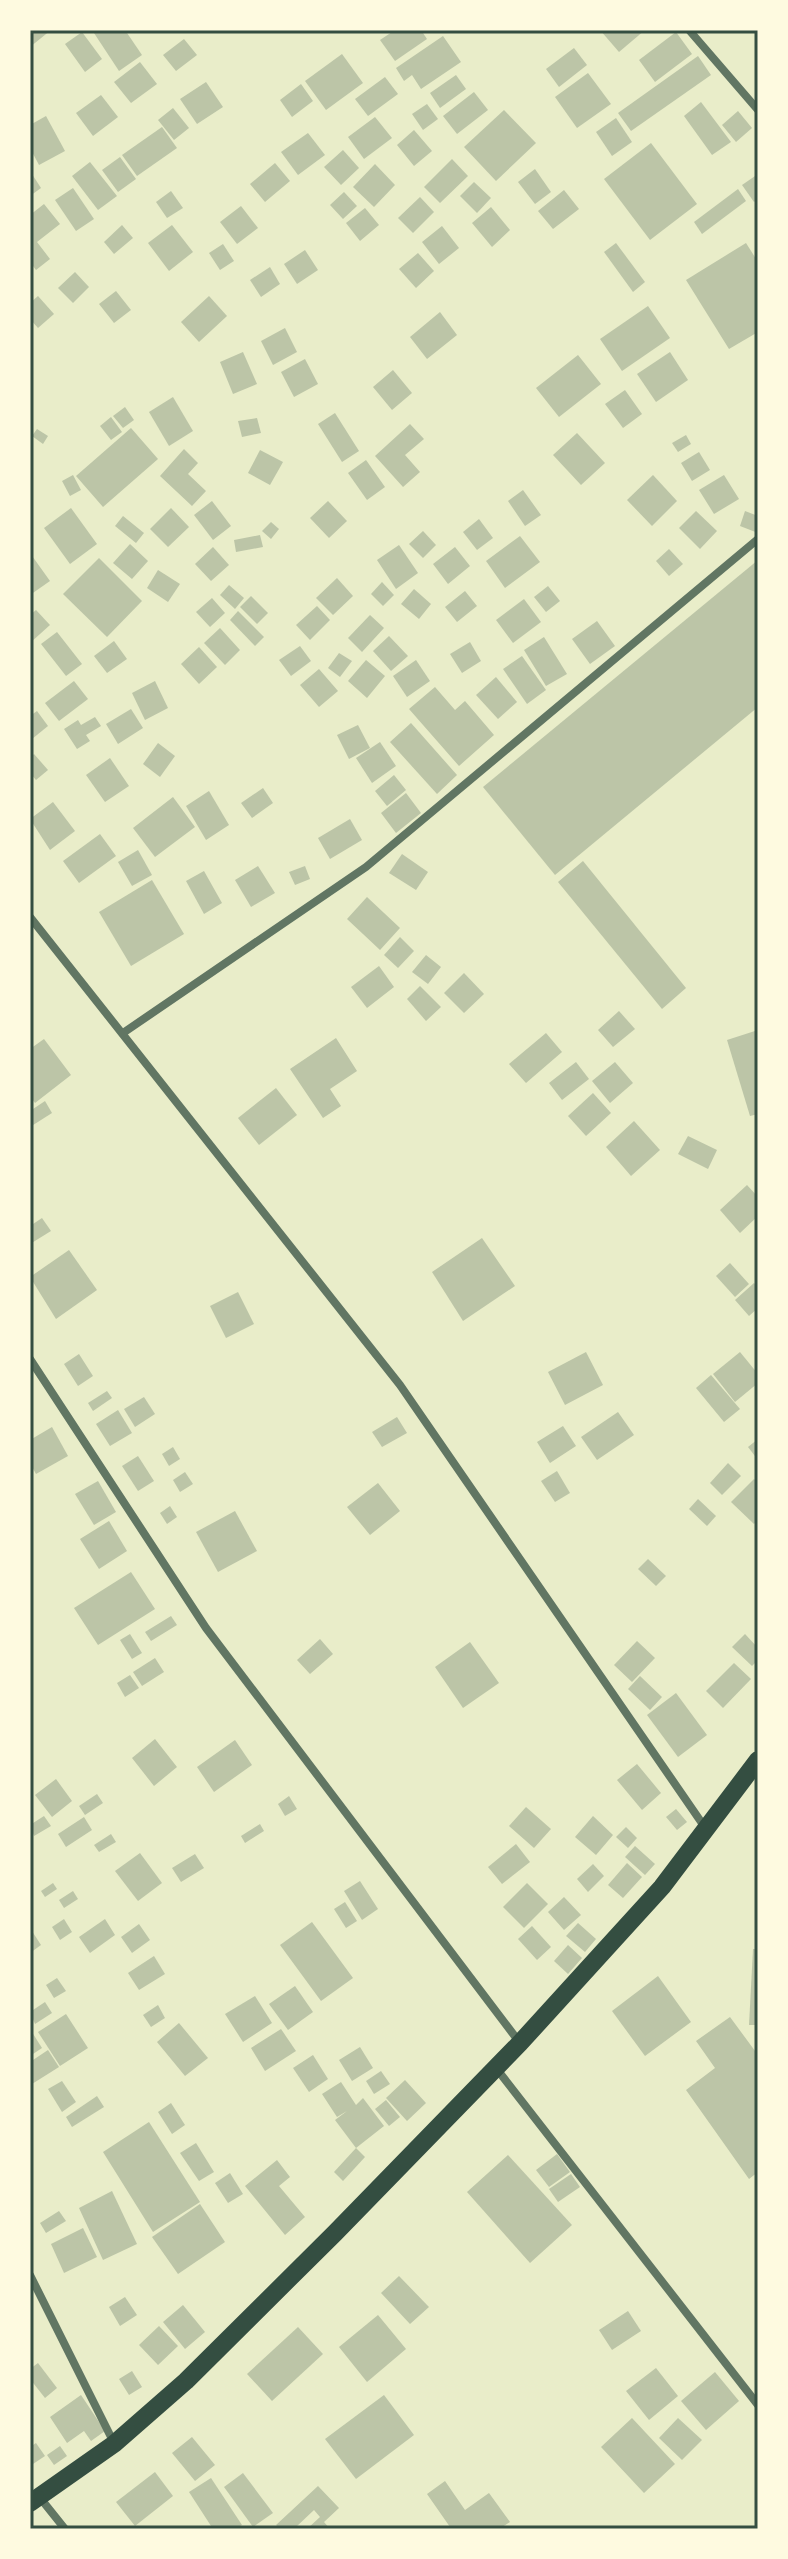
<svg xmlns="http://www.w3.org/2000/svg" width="788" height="2559" viewBox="0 0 788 2559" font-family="'Times New Roman',serif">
<rect width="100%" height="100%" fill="#e9edc9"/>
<g fill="#bcc5a7">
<path d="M30,30H51L30,47Z"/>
<path d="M92,30H125L142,55L119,71Z"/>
<path d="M395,30H421L427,39L395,61L380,40Z"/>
<path d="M600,30H645L619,52Z"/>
<path d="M82,32L102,59L85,72L65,44Z"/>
<path d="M676,32L692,54L655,82L639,60Z"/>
<path d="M443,36L461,62L421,89L412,75L404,81L396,68Z"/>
<path d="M184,39L197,55L176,71L163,55Z"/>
<path d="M574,48L587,65L559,87L546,69Z"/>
<path d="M342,54L363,83L326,110L305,81Z"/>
<path d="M698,56L711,75L631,131L618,113Z"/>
<path d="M140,62L157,84L131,103L114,82Z"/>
<path d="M588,73L611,104L577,128L555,97Z"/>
<path d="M456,75L466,89L440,108L430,93Z"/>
<path d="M385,77L398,94L368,116L355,99Z"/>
<path d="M206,82L223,107L197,124L180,99Z"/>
<path d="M301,84L313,101L292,117L280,100Z"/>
<path d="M474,92L488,110L457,134L443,116Z"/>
<path d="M101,95L118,117L93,136L76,113Z"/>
<path d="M701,102L731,142L712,155L684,116Z"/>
<path d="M427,104L438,119L423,130L412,114Z"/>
<path d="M173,108L189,128L174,140L158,120Z"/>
<path d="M504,110L536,143L496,181L464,147Z"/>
<path d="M738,111L752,128L736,142L722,125Z"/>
<path d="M46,116L65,151L39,165L30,148V125Z"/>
<path d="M375,117L392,138L364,159L348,137Z"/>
<path d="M616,118L632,142L612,156L596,132Z"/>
<path d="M162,127L177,148L137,176L122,155Z"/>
<path d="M414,130L432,151L414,166L397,145Z"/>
<path d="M308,133L325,155L298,175L281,152Z"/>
<path d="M651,143L697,204L650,240L604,179Z"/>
<path d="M343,150L359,168L341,185L324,167Z"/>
<path d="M120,157L136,179L118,192L102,170Z"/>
<path d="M452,159L468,176L440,203L424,187Z"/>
<path d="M90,162L117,196L98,210L72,176Z"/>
<path d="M275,163L290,181L265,202L250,184Z"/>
<path d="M375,164L395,185L374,207L353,187Z"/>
<path d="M535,169L551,192L535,204L518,182Z"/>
<path d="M30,171L41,188L30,196Z"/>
<path d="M758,174V199L754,202L742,185Z"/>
<path d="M474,182L491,198L477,213L460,196Z"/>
<path d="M73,188L94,219L76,231L55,200Z"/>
<path d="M738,189L746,201L702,234L694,222Z"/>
<path d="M564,190L579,209L553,229L538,211Z"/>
<path d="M171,191L183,208L167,218L156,202Z"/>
<path d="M344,192L357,206L343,219L330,205Z"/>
<path d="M420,197L434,212L413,233L398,218Z"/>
<path d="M44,204L60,224L37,242L50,259L36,270L30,262V215Z"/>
<path d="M241,206L258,228L237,244L220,222Z"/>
<path d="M491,207L510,230L492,247L472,223Z"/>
<path d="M365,208L379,225L360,241L346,223Z"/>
<path d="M122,225L133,238L114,254L104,242Z"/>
<path d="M172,225L193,252L169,271L148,243Z"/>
<path d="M442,226L459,248L439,264L422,242Z"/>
<path d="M616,243L645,282L633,292L604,252Z"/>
<path d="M746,243L758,262V332L729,349L686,280Z"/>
<path d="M223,244L234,261L220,270L209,253Z"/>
<path d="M305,250L318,270L297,284L284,264Z"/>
<path d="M418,253L434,271L416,288L399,269Z"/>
<path d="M270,267L280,284L261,297L250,280Z"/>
<path d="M75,272L89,287L73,303L58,288Z"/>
<path d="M116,291L131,310L114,323L99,304Z"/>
<path d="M38,296L54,314L38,328L30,319V303Z"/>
<path d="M209,296L227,316L199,342L181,322Z"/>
<path d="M648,306L670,338L622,371L600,339Z"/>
<path d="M440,312L457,335L427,359L410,337Z"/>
<path d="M285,328L297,352L273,365L261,341Z"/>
<path d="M243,352L257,384L233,394L220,362Z"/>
<path d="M670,352L688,380L656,402L637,374Z"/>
<path d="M578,355L601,384L559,417L536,388Z"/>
<path d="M305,359L318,384L294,397L281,372Z"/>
<path d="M393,370L412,393L392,410L373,387Z"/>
<path d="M625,390L642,414L623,428L605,404Z"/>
<path d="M173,397L193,431L169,446L149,412Z"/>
<path d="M125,407L134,420L123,428L113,416Z"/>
<path d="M335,413L359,451L342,462L318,424Z"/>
<path d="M111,417L122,432L111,440L100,426Z"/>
<path d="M257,418L261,433L242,437L238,421Z"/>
<path d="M410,424L424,439L405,455L420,472L403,487L375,456Z"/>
<path d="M131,428L158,459L103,507L76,476Z"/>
<path d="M37,429L48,436L43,444L32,436Z"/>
<path d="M577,433L605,463L581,485L553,455Z"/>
<path d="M686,435L691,444L678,452L672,443Z"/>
<path d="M184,449L198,463L188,474L206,491L192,506L160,476Z"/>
<path d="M260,450L283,462L270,485L248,473Z"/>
<path d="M699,452L710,470L692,481L681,463Z"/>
<path d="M366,460L385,487L367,500L348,473Z"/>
<path d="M73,475L81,490L70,496L62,481Z"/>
<path d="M653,475L677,501L652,526L627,500Z"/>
<path d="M724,475L739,499L714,514L699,490Z"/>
<path d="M523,490L541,515L525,526L508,501Z"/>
<path d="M212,501L231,526L213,540L194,515Z"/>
<path d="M328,501L347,521L329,538L310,518Z"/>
<path d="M71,508L97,544L70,564L44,528Z"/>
<path d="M171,508L189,527L168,547L150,529Z"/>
<path d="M696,511L717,531L700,549L679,528Z"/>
<path d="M745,511L758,516V533L740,526Z"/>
<path d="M123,516L144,533L136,543L115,526Z"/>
<path d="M479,519L493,538L477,550L463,532Z"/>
<path d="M271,522L279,529L271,539L262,531Z"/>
<path d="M423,531L436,545L423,558L409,544Z"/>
<path d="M260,535L263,547L236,552L234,540Z"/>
<path d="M520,536L540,562L505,588L486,561Z"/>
<path d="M130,544L148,561L132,579L113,563Z"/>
<path d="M399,545L418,573L396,589L377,560Z"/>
<path d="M213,547L229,565L211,581L195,564Z"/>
<path d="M455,547L470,566L448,584L433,564Z"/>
<path d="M669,549L683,564L669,576L656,561Z"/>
<path d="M30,553L50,581L30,595Z"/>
<path d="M99,558L142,601L107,637L63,594Z"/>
<path d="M758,560V707L555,875L483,787Z"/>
<path d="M158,570L180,584L168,602L147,588Z"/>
<path d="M337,578L353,596L333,615L316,598Z"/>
<path d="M382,582L394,595L383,606L371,594Z"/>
<path d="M229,585L244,598L235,609L220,595Z"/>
<path d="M548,586L560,601L546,612L534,597Z"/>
<path d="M414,589L431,604L419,619L401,604Z"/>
<path d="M465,591L477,606L457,622L445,607Z"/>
<path d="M251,596L268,613L257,624L240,607Z"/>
<path d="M212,598L225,613L210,627L196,612Z"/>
<path d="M524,599L541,622L513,643L496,620Z"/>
<path d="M317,606L330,620L310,640L296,625Z"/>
<path d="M36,610L50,625L30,643V615Z"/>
<path d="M238,611L264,637L255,646L230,620Z"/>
<path d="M370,615L384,628L362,652L348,638Z"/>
<path d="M597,621L615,646L590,664L572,639Z"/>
<path d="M220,628L240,650L225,665L204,643Z"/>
<path d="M57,632L82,664L66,676L41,644Z"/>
<path d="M389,636L408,656L391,671L373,651Z"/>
<path d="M544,637L567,674L546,686L524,650Z"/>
<path d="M114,641L127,659L107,673L94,656Z"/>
<path d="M470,642L481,661L462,673L450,654Z"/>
<path d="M300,646L311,661L291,676L279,660Z"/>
<path d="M199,647L217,667L199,684L181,664Z"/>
<path d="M339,653L352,661L340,677L328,668Z"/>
<path d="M522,656L546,690L527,704L503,669Z"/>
<path d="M366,660L385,676L367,698L348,681Z"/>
<path d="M416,660L430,681L407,697L393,676Z"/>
<path d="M319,669L338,691L319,707L300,685Z"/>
<path d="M496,677L517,702L498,719L476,695Z"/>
<path d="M74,681L88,699L59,721L45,703Z"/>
<path d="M155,681L168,708L145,720L132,693Z"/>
<path d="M435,687L455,710L465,701L494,735L459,766L409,709Z"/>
<path d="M131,709L143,728L118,744L106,724Z"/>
<path d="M37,711L48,726L32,739L30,716Z"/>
<path d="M95,717L101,726L86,735L90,741L77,749L64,729L78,720L81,725Z"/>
<path d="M411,723L457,775L437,794L390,742Z"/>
<path d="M358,725L370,748L349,759L337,735Z"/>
<path d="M380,742L396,766L372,783L356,758Z"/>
<path d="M158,743L175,756L160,777L143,764Z"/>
<path d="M34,754L48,770L36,780L30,773V758Z"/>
<path d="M110,758L129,786L105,802L86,775Z"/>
<path d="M394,775L406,790L387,806L375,791Z"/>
<path d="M263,788L273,803L252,818L241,803Z"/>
<path d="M209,791L229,825L206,840L186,806Z"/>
<path d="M406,793L421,813L396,833L381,813Z"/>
<path d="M173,797L195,827L155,857L133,828Z"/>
<path d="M53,802L75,831L50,850L30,819Z"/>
<path d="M350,819L362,840L330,859L318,838Z"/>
<path d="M100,834L116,856L79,883L63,861Z"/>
<path d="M138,850L152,875L132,886L118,862Z"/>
<path d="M402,854L428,872L416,890L389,873Z"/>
<path d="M583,861L686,988L662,1009L558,882Z"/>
<path d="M258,866L275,893L251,907L235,880Z"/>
<path d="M305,866L310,879L295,885L289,872Z"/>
<path d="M204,871L222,903L204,914L186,881Z"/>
<path d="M152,880L184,934L131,966L99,912Z"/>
<path d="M367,897L400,928L380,950L347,919Z"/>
<path d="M400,937L414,951L398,968L384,955Z"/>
<path d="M426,955L441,967L428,984L412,972Z"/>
<path d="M379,966L394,987L367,1008L351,987Z"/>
<path d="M464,973L484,994L464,1013L444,993Z"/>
<path d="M420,986L441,1007L426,1021L407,999Z"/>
<path d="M619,1011L635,1029L613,1047L598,1030Z"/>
<path d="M758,1030V1114L750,1116L727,1040Z"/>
<path d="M546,1033L562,1052L526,1083L509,1064Z"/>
<path d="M336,1038L357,1071L330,1089L341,1106L323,1118L290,1069Z"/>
<path d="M44,1039L71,1075L35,1103L30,1096V1049Z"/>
<path d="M576,1062L589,1079L562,1100L549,1083Z"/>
<path d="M615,1062L633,1083L610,1103L592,1081Z"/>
<path d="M276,1088L297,1115L259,1145L238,1118Z"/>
<path d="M593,1093L611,1113L586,1136L568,1116Z"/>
<path d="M45,1101L52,1113L30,1127V1111Z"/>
<path d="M634,1121L660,1150L631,1176L606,1147Z"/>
<path d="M688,1136L717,1150L708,1169L678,1154Z"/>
<path d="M747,1185L758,1197V1216L740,1233L720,1210Z"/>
<path d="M42,1218L51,1231L30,1244V1226Z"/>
<path d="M482,1238L515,1286L463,1321L432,1272Z"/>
<path d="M69,1250L97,1290L56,1319L30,1277Z"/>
<path d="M730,1263L749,1284L735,1297L716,1276Z"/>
<path d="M754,1283L758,1287V1308L749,1316L735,1300Z"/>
<path d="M238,1292L254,1324L226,1338L210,1306Z"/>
<path d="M586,1352L603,1385L565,1405L548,1372Z"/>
<path d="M740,1352L758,1374V1383L735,1402L713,1374Z"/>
<path d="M79,1354L93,1376L78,1386L64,1364Z"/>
<path d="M711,1375L740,1409L724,1422L696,1388Z"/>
<path d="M107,1391L112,1398L93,1411L88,1403Z"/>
<path d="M144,1397L155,1414L135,1427L124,1409Z"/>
<path d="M118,1410L132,1433L110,1446L96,1424Z"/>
<path d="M618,1412L634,1435L597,1460L581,1437Z"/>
<path d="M397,1417L407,1433L382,1447L372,1432Z"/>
<path d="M563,1426L576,1446L550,1463L537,1442Z"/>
<path d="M52,1427L68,1456L36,1474L30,1463V1440Z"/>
<path d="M758,1439V1460L748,1447Z"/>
<path d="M173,1447L180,1459L169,1466L162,1454Z"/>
<path d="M138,1456L154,1481L138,1491L122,1466Z"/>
<path d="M728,1463L741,1476L722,1495L710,1483Z"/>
<path d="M557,1471L570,1493L555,1502L541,1481Z"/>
<path d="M185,1472L193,1484L180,1492L173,1480Z"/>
<path d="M754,1479L758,1483V1520L754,1524L731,1502Z"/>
<path d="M98,1481L116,1512L94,1525L75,1494Z"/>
<path d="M378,1483L400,1511L370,1535L347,1507Z"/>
<path d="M698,1499L716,1516L707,1526L689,1509Z"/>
<path d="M170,1506L177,1517L167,1524L160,1513Z"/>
<path d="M235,1511L257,1551L218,1572L196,1532Z"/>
<path d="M109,1521L127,1551L99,1569L80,1539Z"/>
<path d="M648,1559L666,1576L656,1586L638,1569Z"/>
<path d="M131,1572L155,1609L98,1645L74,1608Z"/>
<path d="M171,1616L177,1625L151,1641L145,1632Z"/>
<path d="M130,1634L142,1653L132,1659L120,1640Z"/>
<path d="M745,1634L758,1648V1660L752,1666L732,1647Z"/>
<path d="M320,1639L333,1654L310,1674L297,1660Z"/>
<path d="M637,1641L655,1658L632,1682L614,1665Z"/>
<path d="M470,1642L499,1683L463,1708L435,1667Z"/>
<path d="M155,1658L164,1672L142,1686L133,1672Z"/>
<path d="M734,1663L751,1679L723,1708L706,1691Z"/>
<path d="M130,1675L139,1688L125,1697L117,1683Z"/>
<path d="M640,1676L662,1697L650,1710L628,1689Z"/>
<path d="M676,1693L707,1735L678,1757L647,1715Z"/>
<path d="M155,1739L177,1767L154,1786L132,1758Z"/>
<path d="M235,1740L252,1765L214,1792L197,1767Z"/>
<path d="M637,1764L661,1793L642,1810L617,1780Z"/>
<path d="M56,1779L72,1801L52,1817L35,1795Z"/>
<path d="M97,1794L103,1803L85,1815L79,1806Z"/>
<path d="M289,1796L297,1809L285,1816L278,1804Z"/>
<path d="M526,1807L551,1829L534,1848L509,1826Z"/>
<path d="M676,1809L687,1822L677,1830L666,1817Z"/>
<path d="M44,1816L51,1826L34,1836L30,1825Z"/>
<path d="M593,1816L613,1835L596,1855L575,1837Z"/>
<path d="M84,1817L92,1830L66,1847L58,1834Z"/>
<path d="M260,1824L264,1831L245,1843L241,1836Z"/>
<path d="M626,1827L637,1838L628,1848L616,1837Z"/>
<path d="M111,1834L116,1842L99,1852L94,1845Z"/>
<path d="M516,1844L530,1862L502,1884L488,1867Z"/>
<path d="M635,1846L655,1864L645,1875L625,1857Z"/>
<path d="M140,1853L162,1883L138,1901L115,1871Z"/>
<path d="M195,1854L204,1868L181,1882L172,1868Z"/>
<path d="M627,1863L642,1877L623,1898L608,1885Z"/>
<path d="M593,1864L604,1876L588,1892L577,1879Z"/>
<path d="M360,1881L378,1909L362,1920L344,1891Z"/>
<path d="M53,1883L57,1889L45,1897L41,1891Z"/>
<path d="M527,1883L548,1904L524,1928L503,1907Z"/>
<path d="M73,1891L78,1899L64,1908L59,1900Z"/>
<path d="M564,1897L581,1915L564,1930L548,1912Z"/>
<path d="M345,1902L357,1921L346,1928L334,1909Z"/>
<path d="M64,1919L72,1932L60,1940L52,1927Z"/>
<path d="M105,1919L115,1935L90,1953L79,1937Z"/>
<path d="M312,1922L353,1978L321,2001L280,1945Z"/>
<path d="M578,1923L596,1939L585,1952L566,1936Z"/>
<path d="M139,1924L150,1940L132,1953L121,1937Z"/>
<path d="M532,1926L551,1947L537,1960L518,1939Z"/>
<path d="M30,1928L41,1945L30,1953Z"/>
<path d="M568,1945L582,1958L568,1974L554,1961Z"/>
<path d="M753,1949H758V2025H749Z"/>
<path d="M154,1956L165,1974L139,1990L128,1973Z"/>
<path d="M658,1976L691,2022L645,2056L612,2011Z"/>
<path d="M57,1978L66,1991L54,1998L46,1985Z"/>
<path d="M295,1986L313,2012L288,2030L269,2004Z"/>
<path d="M255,1996L272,2023L243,2042L225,2014Z"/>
<path d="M45,2002L52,2013L35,2024L30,2012Z"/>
<path d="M158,2005L165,2018L151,2027L143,2015Z"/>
<path d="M66,2014L88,2048L60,2066L38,2032Z"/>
<path d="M730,2017L758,2055V2172L749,2179L686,2090L715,2068L696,2041Z"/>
<path d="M179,2023L208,2058L185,2076L157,2042Z"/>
<path d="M30,2029L42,2048L30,2056Z"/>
<path d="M281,2029L296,2051L265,2071L251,2048Z"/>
<path d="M360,2047L373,2068L352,2081L339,2060Z"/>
<path d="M48,2050L59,2067L32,2084L30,2062Z"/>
<path d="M313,2055L328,2079L309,2092L293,2068Z"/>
<path d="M381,2071L390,2084L374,2094L366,2081Z"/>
<path d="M405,2080L426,2103L407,2121L386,2098Z"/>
<path d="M62,2081L76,2102L62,2112L48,2089Z"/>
<path d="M341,2082L356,2105L363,2098L384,2126L356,2148L335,2120L347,2111L337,2117L322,2094Z"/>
<path d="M97,2096L104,2107L72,2127L66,2117Z"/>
<path d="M386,2100L400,2117L389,2126L375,2109Z"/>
<path d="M171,2103L185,2125L172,2134L158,2112Z"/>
<path d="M149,2122L200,2202L153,2232L103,2152Z"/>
<path d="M196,2143L214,2172L199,2181L180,2153Z"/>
<path d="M356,2148L365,2157L343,2181L334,2172Z"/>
<path d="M557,2154L570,2172L549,2187L536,2170Z"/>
<path d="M508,2155L572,2225L530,2263L467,2192Z"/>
<path d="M277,2160L290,2177L279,2186L305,2217L285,2235L245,2186Z"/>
<path d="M230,2173L243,2194L228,2203L215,2183Z"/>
<path d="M571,2174L580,2187L558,2202L549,2189Z"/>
<path d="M112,2191L137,2244L103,2260L79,2208Z"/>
<path d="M200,2204L225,2242L178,2274L152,2237Z"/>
<path d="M59,2211L66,2221L46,2233L40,2223Z"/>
<path d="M83,2228L97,2257L64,2273L51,2244Z"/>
<path d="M399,2276L429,2307L410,2324L381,2293Z"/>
<path d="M125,2297L137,2315L120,2326L109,2307Z"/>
<path d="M183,2305L205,2332L185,2349L163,2322Z"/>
<path d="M628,2311L641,2331L612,2350L599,2330Z"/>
<path d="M378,2315L406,2349L367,2382L339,2347Z"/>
<path d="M159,2326L178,2346L158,2365L139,2345Z"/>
<path d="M298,2327L323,2354L272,2401L247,2374Z"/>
<path d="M38,2363L57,2388L45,2398L30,2379V2369Z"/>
<path d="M656,2368L678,2396L649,2420L626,2391Z"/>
<path d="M132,2371L142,2387L129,2395L119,2379Z"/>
<path d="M715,2372L739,2401L706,2430L681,2401Z"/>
<path d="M81,2395L105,2431L91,2441L84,2431L67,2443L50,2417Z"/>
<path d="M384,2395L414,2435L356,2479L325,2439Z"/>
<path d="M632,2418L675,2464L644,2493L601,2447Z"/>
<path d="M678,2418L702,2440L682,2460L659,2438Z"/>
<path d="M192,2437L215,2465L195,2481L172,2453Z"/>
<path d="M36,2443L45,2456L30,2466V2447Z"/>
<path d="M60,2446L67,2456L54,2465L47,2455Z"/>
<path d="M155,2472L173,2496L135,2526L116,2502Z"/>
<path d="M243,2473L273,2513L253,2527L224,2487Z"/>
<path d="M211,2478L242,2525L235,2529H213L189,2492Z"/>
<path d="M445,2481L465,2510L489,2493L510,2522L499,2529L450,2527L427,2494Z"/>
<path d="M318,2486L339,2508L324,2522L330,2529H307L320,2517L314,2510L296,2527L298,2529H280L276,2525Z"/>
</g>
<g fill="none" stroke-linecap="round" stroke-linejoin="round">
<g stroke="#617663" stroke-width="8">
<path d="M689,30L758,110"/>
<path d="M30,917L400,1385L706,1829"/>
<path d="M123,1033L366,867L758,539"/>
<path d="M30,1359L206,1628L520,2043"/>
<path d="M496,2068L758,2405"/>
<path d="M30,2275L114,2443"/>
<path d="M41,2499L65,2529"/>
</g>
<path stroke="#344e41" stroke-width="18" d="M30,2503L114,2444L186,2381L335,2233L520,2043L662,1887L758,1760"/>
</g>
<rect width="788" height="2559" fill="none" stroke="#fefae0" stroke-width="64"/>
<rect x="32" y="32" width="724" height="2495" fill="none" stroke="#344e41" stroke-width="3"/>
</svg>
